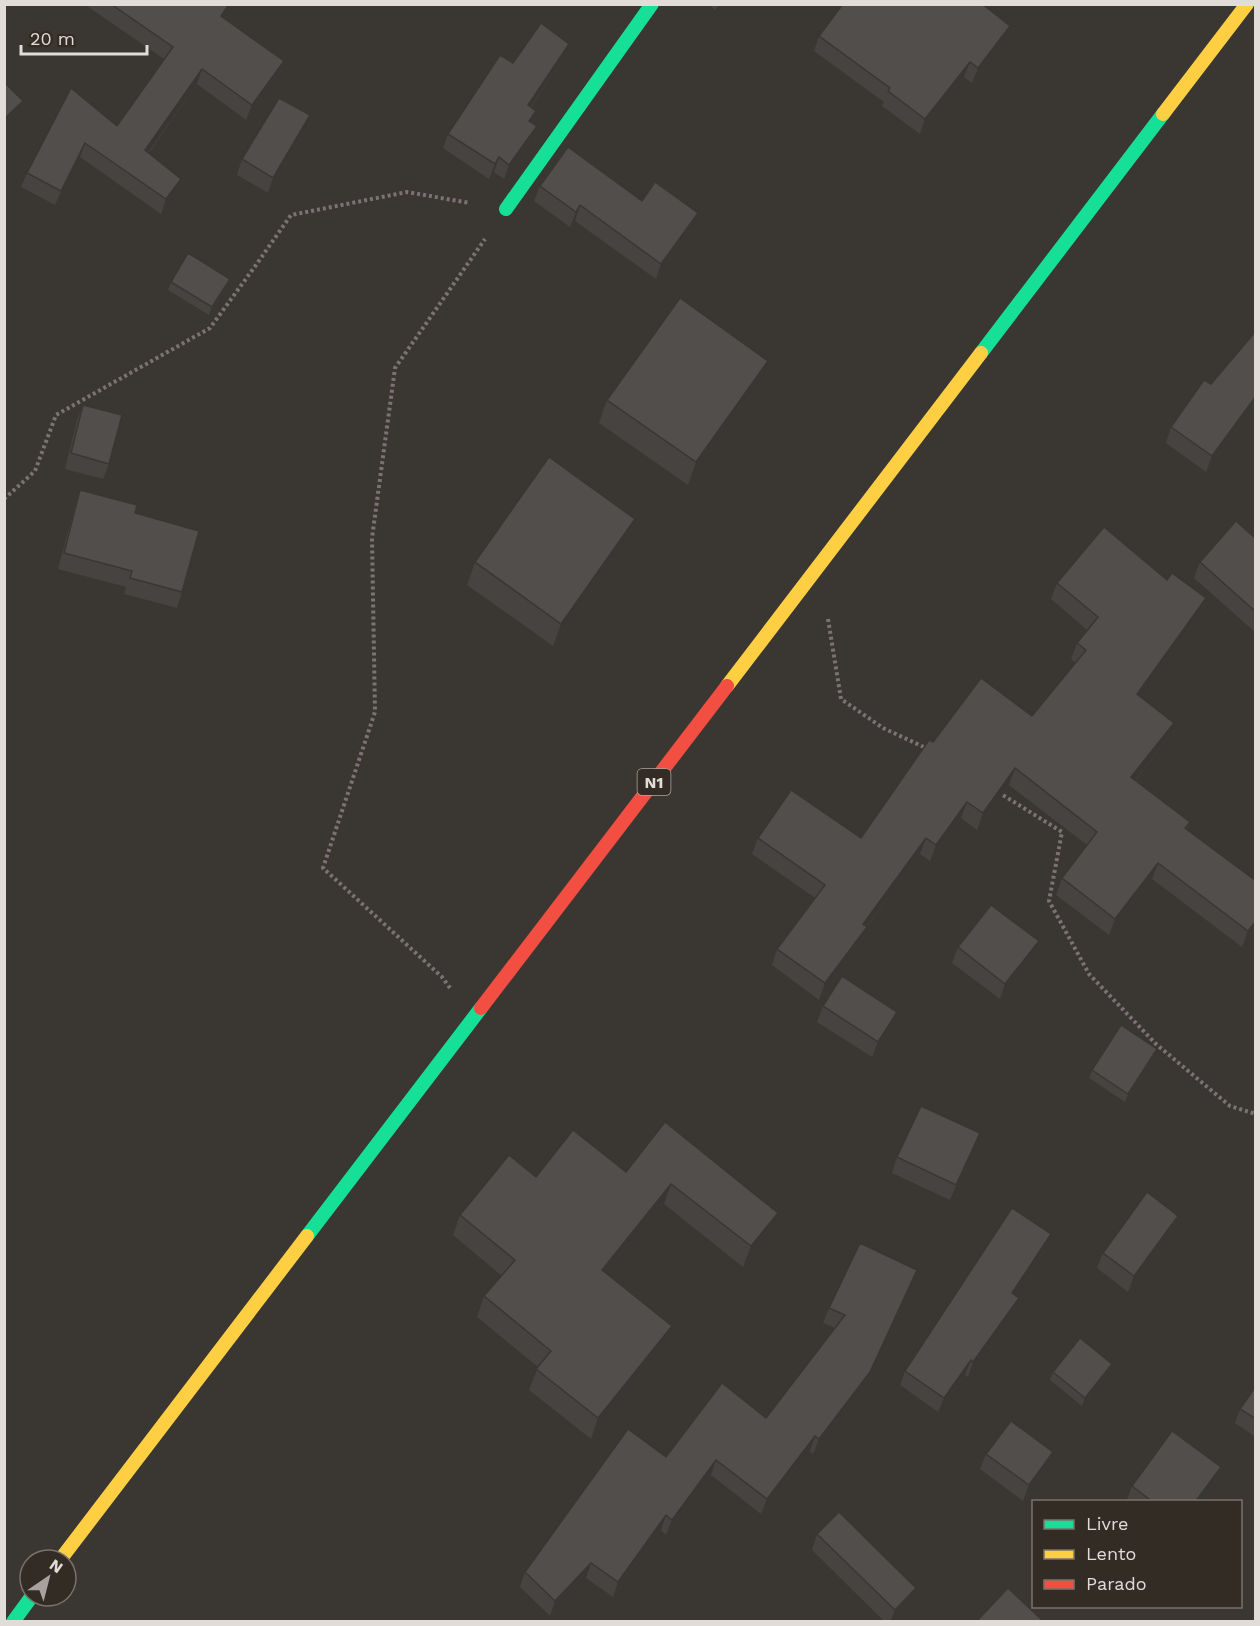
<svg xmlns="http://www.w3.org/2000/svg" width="1260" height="1626" viewBox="0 0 1260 1626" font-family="'Work Sans',sans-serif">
<rect width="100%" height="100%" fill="#3a3632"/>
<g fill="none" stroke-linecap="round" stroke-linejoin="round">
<g stroke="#7c7275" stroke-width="4" stroke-dasharray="3 3" stroke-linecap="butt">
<path d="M4,499L35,471L56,415L210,328L256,265L291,215L407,192L470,203"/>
<path d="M828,619L841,699L883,728L928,749"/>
<path d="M998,792L1062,832L1049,901L1089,974L1156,1044L1230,1106L1256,1114"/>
<path d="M450,988L442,977L323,868L375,712L372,538L395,368L485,239"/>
</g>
<g stroke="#16e098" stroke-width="14">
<path d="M506,209L652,4"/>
<path d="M981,353L1163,114"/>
<path d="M307,1236L481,1008"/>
<path d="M13,1622L32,1596"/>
</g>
<g stroke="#ffcf43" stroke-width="14">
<path d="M1163,114L1247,4"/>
<path d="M727,686L981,353"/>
<path d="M60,1560L307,1236"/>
</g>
<path stroke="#f24e42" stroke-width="14" d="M481,1008L727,686"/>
</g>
<g fill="#474340">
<path d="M84,4H234L224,18L284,61L279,76L246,120L197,84L149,153L176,194L161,214L80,157L55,205L21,187L27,173L117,126L164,59Z"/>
<path d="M709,4H719L715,10Z"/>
<path d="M1010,26L1005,40L972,83L964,77L920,134L882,106L884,102L814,51L819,36Z"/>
<path d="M564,58L531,107L536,111L532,123L531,141L504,179L494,172L489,179L443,148L448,134L513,63Z"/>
<path d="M305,131L268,193L237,175L242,159Z"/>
<path d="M540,186L642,201L693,229L656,279L575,221L570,227L534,201Z"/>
<path d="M171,282L227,287L209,315L168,290Z"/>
<path d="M1256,331V408L1254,406L1206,472L1166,443L1171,427L1211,384Z"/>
<path d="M760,383L688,485L599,423L607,400Z"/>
<path d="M83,405L109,464L103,479L65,469L77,420Z"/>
<path d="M80,490L135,513L182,592L177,608L124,594L126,587L58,569L75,506Z"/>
<path d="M635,519L627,541L553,646L467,585L475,562Z"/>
<path d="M1256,539V633L1194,578L1200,562Z"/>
<path d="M1167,580L1206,598L1200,614L1140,697L1168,739L1136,780L1190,822L1187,829L1256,929L1242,947L1152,879L1109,935L1056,895L1062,878L1087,845L1009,785L977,830L961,818L930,861L920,854L867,927L861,943L819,1000L772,965L777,949L815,898L752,854L758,838H861L933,742L1032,716L1076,663L1071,659L1077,643L1087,630L1051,599L1057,583Z"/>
<path d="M958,947L1033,957L1000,999L952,963Z"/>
<path d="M823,1006L897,1012L891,1028L872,1057L817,1022Z"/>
<path d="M1154,1057L1125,1102L1089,1078L1092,1070Z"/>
<path d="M665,1122L770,1233L743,1267L664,1204L608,1274L665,1346L591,1439L529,1390L538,1367L477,1317L484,1296L502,1276L453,1235L460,1215L536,1177L626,1172Z"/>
<path d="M974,1148L950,1200L892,1173L897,1157Z"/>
<path d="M1173,1231L1128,1292L1097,1268L1103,1253Z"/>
<path d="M1046,1249L1015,1295L1019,1298L1014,1312L968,1377L965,1375L938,1412L900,1385L905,1371Z"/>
<path d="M917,1270L911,1285L864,1387L813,1454L810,1451L761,1514L711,1475L666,1535L661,1530L613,1597L586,1578L550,1616L520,1587L525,1572L666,1457L766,1418L835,1328L823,1323L829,1308Z"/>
<path d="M1112,1364L1109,1372L1082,1406L1050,1380L1053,1372Z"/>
<path d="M1256,1386V1437L1235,1423L1240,1409Z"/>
<path d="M1053,1452L1048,1468L1023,1501L980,1469L986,1454Z"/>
<path d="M1221,1467L1215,1483L1201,1502H1126L1132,1486Z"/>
<path d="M817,1534L916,1588L910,1604L893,1622H885L812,1550Z"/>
</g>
<g fill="#393734">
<path d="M229,4H234L216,30L221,16Z"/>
<path d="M1010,26L1005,40L972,83L978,68Z"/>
<path d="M569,44L564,58L522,119L528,105Z"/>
<path d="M284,61L279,76L246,120L252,105Z"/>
<path d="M970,62L964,77L920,134L925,119Z"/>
<path d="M202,69L197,84L140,164L145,150Z"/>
<path d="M23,101L17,117L4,129V119Z"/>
<path d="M536,111L531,126L529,121Z"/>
<path d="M310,115L305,131L268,193L273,178Z"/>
<path d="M537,126L531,141L504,179L509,165Z"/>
<path d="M85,143L80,157L55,205L61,191Z"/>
<path d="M499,157L494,172L489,179L495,164Z"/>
<path d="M181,179L176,194L161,214L166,199Z"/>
<path d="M580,205L575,221L570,227L576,212Z"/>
<path d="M698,213L693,229L656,279L661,264Z"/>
<path d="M230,279L227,287L209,315L212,307Z"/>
<path d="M768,361L760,383L688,485L696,462Z"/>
<path d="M1256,396V401L1254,406L1206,472L1212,456Z"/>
<path d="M635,519L627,541L553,646L561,624Z"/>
<path d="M1206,598L1200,614L1131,710L1137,694Z"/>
<path d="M1174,723L1168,739L1125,793L1131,777Z"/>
<path d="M1015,768L1009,785L977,830L983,813Z"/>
<path d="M967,802L961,818L930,861L936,845Z"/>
<path d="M926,838L920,854L857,940L863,924Z"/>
<path d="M1158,863L1152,879L1109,935L1115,919Z"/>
<path d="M1256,921V929L1242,947L1248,931Z"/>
<path d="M867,927L861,943L819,1000L825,983Z"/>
<path d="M1039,941L1033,957L1000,999L1005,984Z"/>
<path d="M897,1012L891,1028L872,1057L878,1042Z"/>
<path d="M1157,1049L1154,1057L1125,1102L1128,1094Z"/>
<path d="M980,1133L974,1148L950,1200L956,1185Z"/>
<path d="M671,1184L664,1204L595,1291L602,1270Z"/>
<path d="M778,1213L770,1233L743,1267L751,1246Z"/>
<path d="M1178,1216L1173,1231L1128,1292L1134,1276Z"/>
<path d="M1051,1234L1046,1249L1007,1308L1012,1293Z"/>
<path d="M917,1270L911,1285L864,1387L813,1454L819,1439Z"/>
<path d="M1019,1298L1014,1312L968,1377L973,1362Z"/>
<path d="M672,1326L665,1346L591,1439L598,1418Z"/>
<path d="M971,1360L965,1375L938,1412L944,1398Z"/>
<path d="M1112,1364L1109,1372L1082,1406L1085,1398Z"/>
<path d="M815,1436L810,1451L761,1514L767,1499Z"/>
<path d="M1053,1452L1048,1468L1023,1501L1029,1485Z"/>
<path d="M716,1460L711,1475L666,1535L672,1520Z"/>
<path d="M1221,1467L1215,1483L1201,1502H1195Z"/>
<path d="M666,1515L661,1530L613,1597L618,1582Z"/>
<path d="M591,1563L586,1578L550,1616L555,1601Z"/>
<path d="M916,1588L910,1604L893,1622H890L895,1610Z"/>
</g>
<g fill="#524e4b" stroke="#393734" stroke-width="1.5">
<path d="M111,4H229L221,16L284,61L252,105L202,69L145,150L181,179L166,199L85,143L61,191L27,173L71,88L117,126L173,47Z"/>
<path d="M843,4H982L1010,26L978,68L970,62L925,119L888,91L890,88L819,36Z"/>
<path d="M541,23L569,44L528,105L536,111L529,121L537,126L509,165L499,157L495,164L448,134L500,55L513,63Z"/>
<path d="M4,82L23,101L4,119Z"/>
<path d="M279,98L310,115L273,178L242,159Z"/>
<path d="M568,147L642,201L655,182L698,213L661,264L580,205L576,212L540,186Z"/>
<path d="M188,253L230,279L212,307L171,282Z"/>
<path d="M680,298L768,361L696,462L607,400Z"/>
<path d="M1256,331V396L1212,456L1171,427L1204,380L1211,384Z"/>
<path d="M83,405L122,415L109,464L71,453Z"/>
<path d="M549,457L635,519L561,624L475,562Z"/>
<path d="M80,490L137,505L135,513L199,531L182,592L130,578L132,571L64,553Z"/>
<path d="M1236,521L1256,539V612L1200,562Z"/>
<path d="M1104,527L1167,580L1172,573L1206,598L1137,694L1174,723L1131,777L1190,822L1185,828L1256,881V921L1248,931L1158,863L1115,919L1062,878L1097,832L1015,768L983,813L967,802L936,845L926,838L863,924L867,927L825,983L777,949L825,885L758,838L791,790L861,838L929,740L933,742L981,678L1032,716L1086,650L1077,643L1098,617L1057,583Z"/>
<path d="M991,905L1039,941L1005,984L958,947Z"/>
<path d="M842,976L897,1012L878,1042L823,1006Z"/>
<path d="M1121,1025L1157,1049L1128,1094L1092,1070Z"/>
<path d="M921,1106L980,1133L956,1185L897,1157Z"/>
<path d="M665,1122L778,1213L751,1246L671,1184L602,1270L672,1326L598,1418L536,1369L551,1351L484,1296L515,1260L460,1215L509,1155L536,1177L573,1130L626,1172Z"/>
<path d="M1147,1192L1178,1216L1134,1276L1103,1253Z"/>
<path d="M1012,1208L1051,1234L1012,1293L1019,1298L973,1362L971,1360L944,1398L905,1371Z"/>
<path d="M860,1243L917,1270L870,1372L819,1439L815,1436L767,1499L716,1460L672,1520L666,1515L618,1582L591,1563L555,1601L525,1572L628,1429L666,1457L722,1383L766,1418L845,1315L829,1308Z"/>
<path d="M1080,1338L1112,1364L1085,1398L1053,1372Z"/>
<path d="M1256,1386V1419L1240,1409Z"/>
<path d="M1011,1421L1053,1452L1029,1485L986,1454Z"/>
<path d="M1172,1431L1221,1467L1195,1502H1153L1132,1486Z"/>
<path d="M839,1512L916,1588L895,1610L817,1534Z"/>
<path d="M1008,1588L1044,1622H976Z"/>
</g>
<g text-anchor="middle" stroke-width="4.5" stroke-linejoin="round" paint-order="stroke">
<rect fill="#332c25" stroke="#ada7a2" stroke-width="1.5" x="637.5" y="769" width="33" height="26" rx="4.5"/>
<g font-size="16" font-weight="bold" fill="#e1dcd8">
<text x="654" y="788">N1</text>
</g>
</g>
<rect width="1260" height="1626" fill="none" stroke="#e1dcd8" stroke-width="12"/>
<rect x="1032" y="1500" width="210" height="108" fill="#332c25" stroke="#79726d" stroke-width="1.5"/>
<rect x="1044" y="1520" width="30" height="9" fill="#16e098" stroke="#79726d" stroke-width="1.5"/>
<text x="1086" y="1530" font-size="18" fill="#e1dcd8">Livre</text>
<rect x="1044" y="1550" width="30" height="9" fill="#ffcf43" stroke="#79726d" stroke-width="1.5"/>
<text x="1086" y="1560" font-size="18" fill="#e1dcd8">Lento</text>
<rect x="1044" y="1580" width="30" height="9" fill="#f24e42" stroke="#79726d" stroke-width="1.5"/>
<text x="1086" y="1590" font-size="18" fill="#e1dcd8">Parado</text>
<g transform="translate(48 1578) rotate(35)"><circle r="28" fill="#332c25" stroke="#79726d" stroke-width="1.5"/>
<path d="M0-4.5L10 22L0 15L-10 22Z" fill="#a7a29e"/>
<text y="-9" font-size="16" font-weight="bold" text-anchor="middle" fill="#e1dcd8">N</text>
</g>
<path d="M21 45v9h126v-9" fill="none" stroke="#e1dcd8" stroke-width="3"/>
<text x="30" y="45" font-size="18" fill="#e1dcd8" stroke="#332c25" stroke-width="4.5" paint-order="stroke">20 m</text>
</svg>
